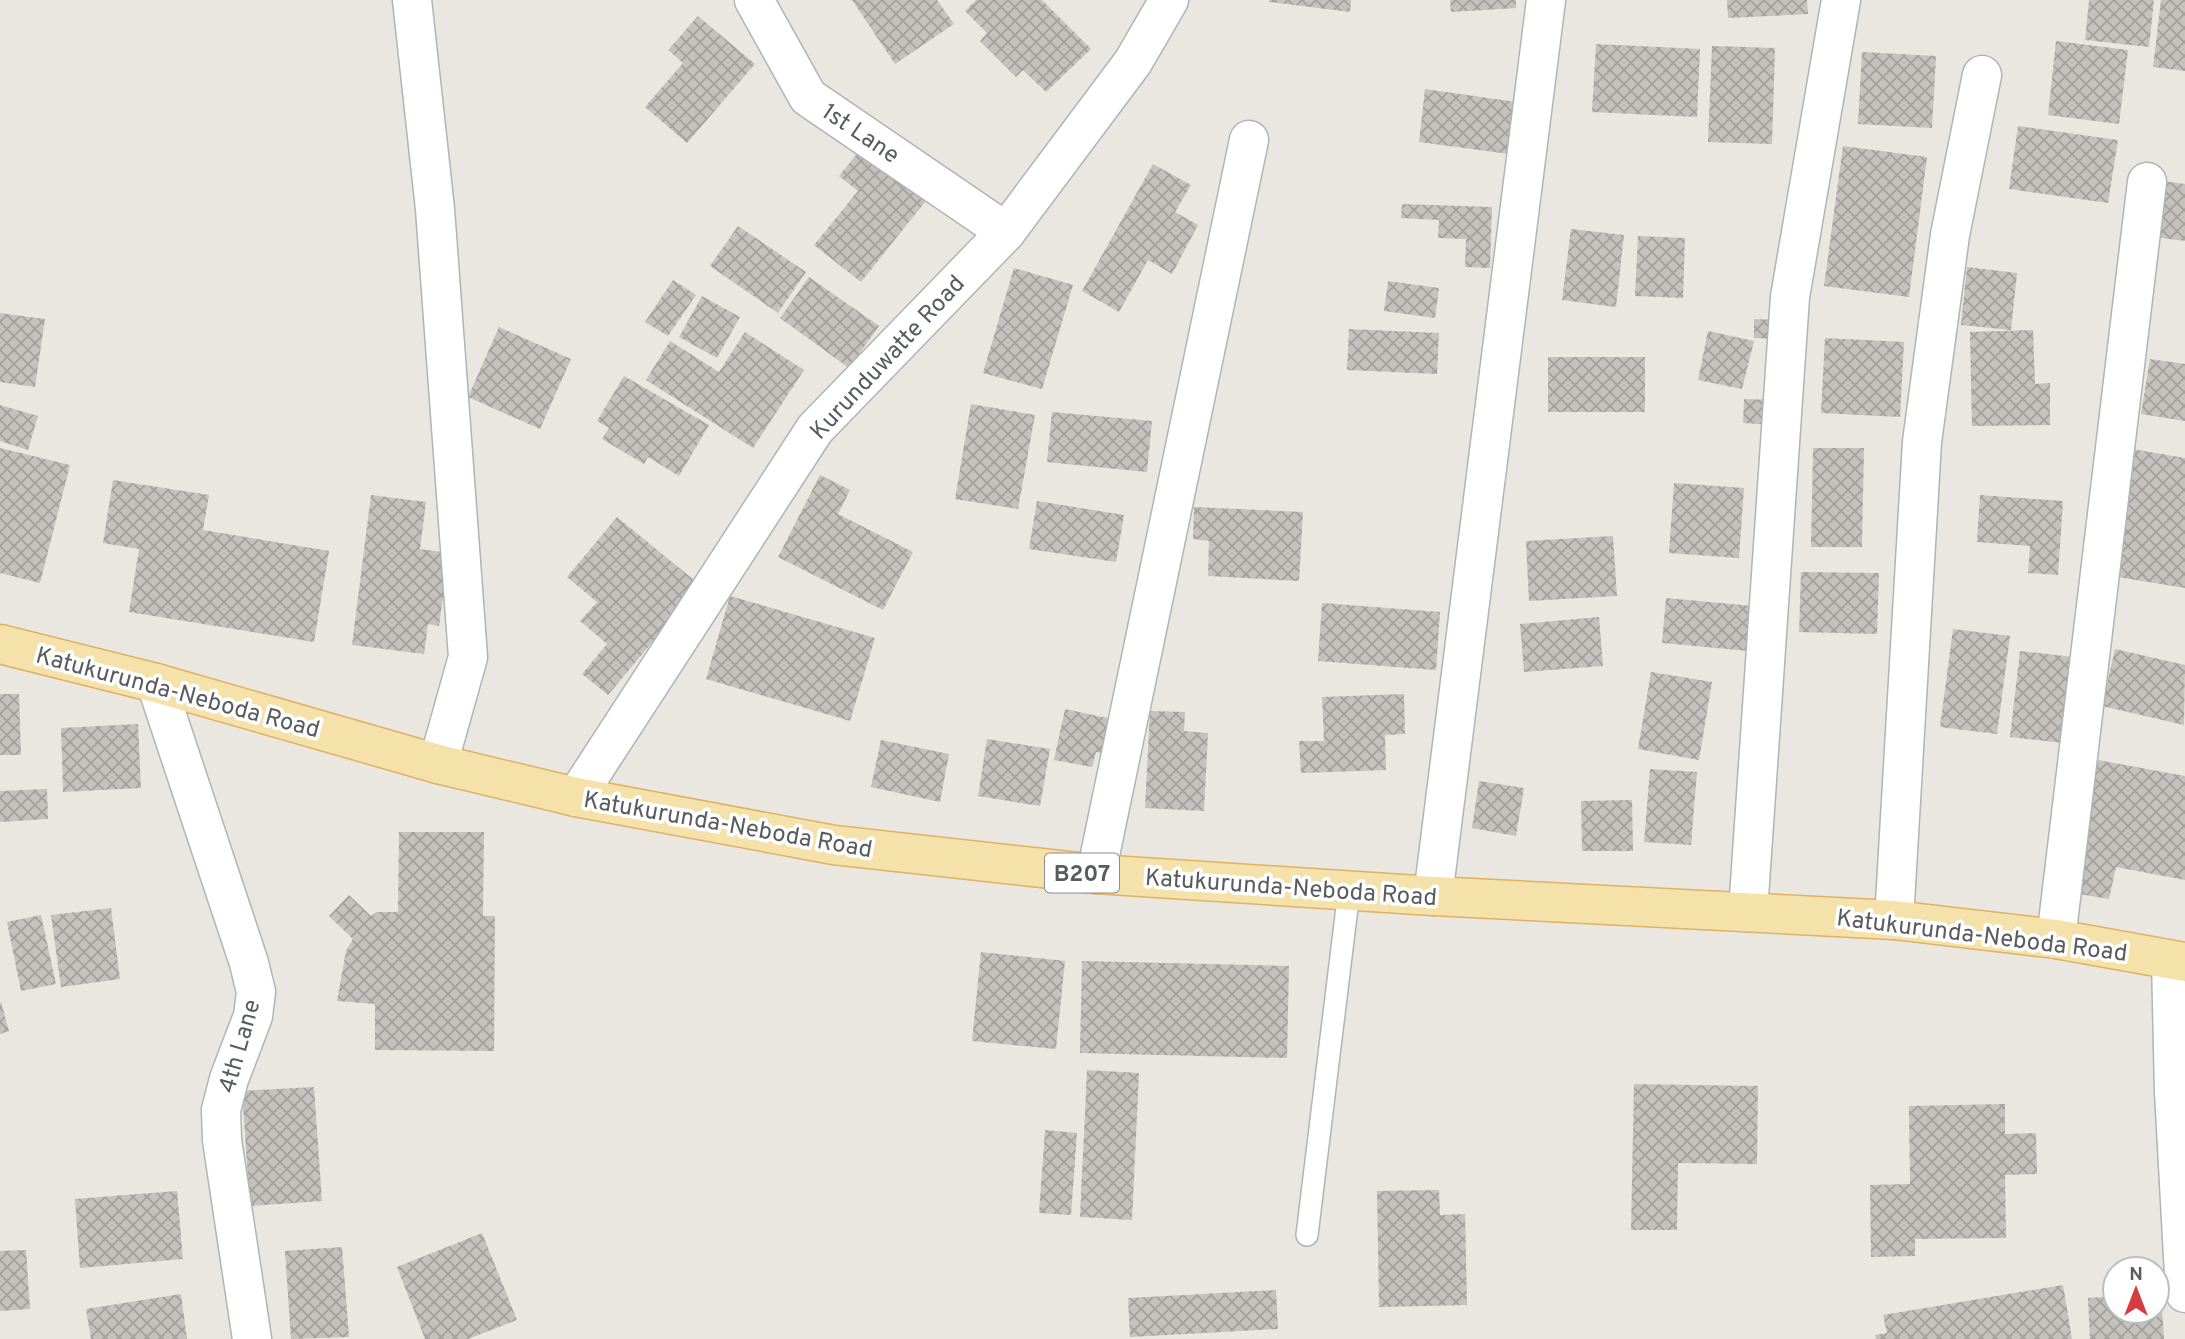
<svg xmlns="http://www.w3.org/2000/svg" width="2185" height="1339" viewBox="0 0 2185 1339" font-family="Overpass,sans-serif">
<defs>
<pattern id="building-cross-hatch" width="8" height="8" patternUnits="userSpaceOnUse" patternTransform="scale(1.75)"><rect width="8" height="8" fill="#c5c1bd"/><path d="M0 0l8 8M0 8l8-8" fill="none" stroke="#a3a09d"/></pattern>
</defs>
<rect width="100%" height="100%" fill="#eae7e0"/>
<g fill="url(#building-cross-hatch)">
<path d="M852,0H937L954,24L895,64Z"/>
<path d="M976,0H1042L1091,49L1046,92L1023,70L1016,77L980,41L987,33L965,11Z"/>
<path d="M1269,0H1351L1350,12L1269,2Z"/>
<path d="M1450,0H1516V8L1451,12Z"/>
<path d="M1727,0H1807L1808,14L1728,18Z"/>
<path d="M2089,0H2154L2149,47L2085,40Z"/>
<path d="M2161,0H2185V71L2153,67Z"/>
<path d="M698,16L755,64L687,143L645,107L683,63L668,50Z"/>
<path d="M2056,41L2128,50L2119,124L2048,115Z"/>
<path d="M1596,44L1700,49L1697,117L1592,112Z"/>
<path d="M1712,46L1775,48L1772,144L1708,142Z"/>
<path d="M1862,52L1936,56L1932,128L1858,124Z"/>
<path d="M1425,89L1516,102L1509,154L1419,142Z"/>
<path d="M2018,126L2118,140L2108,203L2009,189Z"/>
<path d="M1843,146L1927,157L1909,297L1824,286Z"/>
<path d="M860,150L925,202L861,282L814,245L858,191L839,176Z"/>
<path d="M1153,164L1191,185L1175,212L1198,225L1172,274L1148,260L1119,312L1082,291Z"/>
<path d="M2155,180L2185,184V241L2147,236Z"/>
<path d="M1402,204L1492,207L1490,268L1465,267L1466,239L1438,238L1439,220L1401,218Z"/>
<path d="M738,226L806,272L778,313L710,266Z"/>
<path d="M1571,229L1624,235L1616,307L1562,300Z"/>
<path d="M1638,236L1685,238L1683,298L1635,296Z"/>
<path d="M1967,267L2017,273L2011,330L1961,325Z"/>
<path d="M1014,268L1073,285L1042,389L983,373Z"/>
<path d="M809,277L879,326L849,368L780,318Z"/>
<path d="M673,280L696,295L668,336L645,322Z"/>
<path d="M1388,281L1439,288L1435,318L1384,311Z"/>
<path d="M702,296L740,317L717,358L679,337Z"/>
<path d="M0,313L45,319L35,387L0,382Z"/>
<path d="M1754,319L1783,320L1782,339L1754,338Z"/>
<path d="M499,327L571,359L540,429L468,397Z"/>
<path d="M1349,329L1439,333L1437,374L1347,370Z"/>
<path d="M2033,330L2035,384L2050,383V425L1972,426L1970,332Z"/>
<path d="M1708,331L1754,341L1742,389L1698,380Z"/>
<path d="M745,332L804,370L753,448L646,380L670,341L719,372Z"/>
<path d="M1825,338L1904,342L1900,417L1821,413Z"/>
<rect x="1548" y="357" width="97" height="55"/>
<path d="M2150,359L2185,364V421L2141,414Z"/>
<path d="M624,376L709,425L679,476L648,457L644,464L602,439L609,428L597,421Z"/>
<path d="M1744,399L1775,400L1774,425L1743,423Z"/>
<path d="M971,404L1035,415L1018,509L955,499Z"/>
<path d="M0,405L38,416L28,450L0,441Z"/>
<path d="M1052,412L1152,421L1147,472L1047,462Z"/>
<path d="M0,448L70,465L40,583L0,573Z"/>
<path d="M1813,448H1864L1862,547H1811Z"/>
<path d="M2126,448L2185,458V588L2105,575Z"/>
<path d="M820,475L850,490L838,514L913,552L883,610L778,557Z"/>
<path d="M113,480L209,495L203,530L329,551L314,642L129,612L139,549L103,543Z"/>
<path d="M1674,483L1744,488L1739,558L1669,553Z"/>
<path d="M371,495L426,502L420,549L449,553L439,626L428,624L424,654L352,645Z"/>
<path d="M1980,495L2063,501L2058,575L2028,573L2030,546L1977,542Z"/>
<path d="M1037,501L1124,515L1116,562L1029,549Z"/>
<path d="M1194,507L1303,512L1299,581L1208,576L1209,541L1193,539Z"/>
<path d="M617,517L700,585L608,695L582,674L607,644L580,621L597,602L567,577Z"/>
<path d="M1613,536L1617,596L1529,601L1526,541Z"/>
<path d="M1801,572L1879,573L1877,634L1799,632Z"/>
<path d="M730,596L875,638L850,721L706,679Z"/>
<path d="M1666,598L1753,606L1749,651L1662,643Z"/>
<path d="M1322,603L1440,612L1436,670L1318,661Z"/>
<path d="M1599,617L1603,666L1524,672L1520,624Z"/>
<path d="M1953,629L2010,636L1997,734L1940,727Z"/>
<path d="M2115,649L2185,665L2184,725L2102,706Z"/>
<path d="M2020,651L2073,657L2063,743L2010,737Z"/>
<path d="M1651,672L1712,682L1699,760L1638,749Z"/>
<path d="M0,694H19L21,755H0Z"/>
<path d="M1404,694L1405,734L1385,735L1386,770L1301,773L1299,741H1324L1322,697Z"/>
<path d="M1065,709L1117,720L1109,755L1096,752L1092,767L1054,760Z"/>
<path d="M1150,711L1185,712L1184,731L1208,733L1204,811L1145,808Z"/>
<path d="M138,724L141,788L63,792L61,728Z"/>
<path d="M987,739L1050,749L1040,806L978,796Z"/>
<path d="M881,740L949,754L940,802L871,787Z"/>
<path d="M2098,760L2185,776V880L2116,867L2109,899L2073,893Z"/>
<path d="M1650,769L1697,772L1691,845L1644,842Z"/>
<path d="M1479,781L1524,788L1516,836L1472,828Z"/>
<path d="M47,789L48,819L0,822V791Z"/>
<path d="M1632,800L1633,851H1582L1581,801Z"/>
<path d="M399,832H484L483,916H495L494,1051L375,1050V1004L337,1001L346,951L353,939L329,916L349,895L371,916L377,912H398Z"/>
<path d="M111,908L120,979L61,987L51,915Z"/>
<path d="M41,915L56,984L21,991L7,922Z"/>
<path d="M981,952L1065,961L1056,1049L972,1041Z"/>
<path d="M1082,961L1289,966L1287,1058L1080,1053Z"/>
<path d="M1,1002L9,1031L0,1034V1003Z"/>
<path d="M1087,1070L1139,1073L1132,1220L1080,1217Z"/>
<path d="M1634,1084L1758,1086L1757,1164L1678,1163L1677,1230H1631Z"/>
<path d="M314,1087L322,1201L250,1206L242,1091Z"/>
<path d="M2005,1104V1134L2036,1133L2037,1174L2005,1175L2006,1238L1915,1239V1256L1871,1257L1870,1185L1910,1184L1909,1106Z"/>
<path d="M1045,1130L1077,1133L1071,1215L1039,1213Z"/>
<path d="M1439,1190L1440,1215L1465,1214L1467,1305L1379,1307L1377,1191Z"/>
<path d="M177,1191L183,1259L80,1268L75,1199Z"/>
<path d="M482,1233L517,1320L468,1339H425L397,1267Z"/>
<path d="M342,1247L349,1337L291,1339L285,1251Z"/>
<path d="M26,1250L30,1309L0,1311V1251Z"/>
<path d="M2063,1285L2072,1339H1876L1875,1335L1887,1333L1883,1315Z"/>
<path d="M1276,1290L1278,1329L1130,1337L1128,1298Z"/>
<path d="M2157,1293H2161L2164,1339H2090L2088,1298L2115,1296V1311H2157Z"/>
<path d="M181,1294L187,1339H91L86,1309Z"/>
</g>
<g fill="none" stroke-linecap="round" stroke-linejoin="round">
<defs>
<path id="service" d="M1307,1235L1349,891"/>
<g id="minor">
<path d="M412,0L435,209L468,657L438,764"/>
<path d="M754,0L808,97L1006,232"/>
<path d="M156,683L249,963L256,992L253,1016L229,1079L221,1110L222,1140L252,1339"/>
<path d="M576,797L815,429L1006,232L1133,62L1169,0"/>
<path d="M1096,874L1249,140"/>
<path d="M1433,896L1546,0"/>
<path d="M1748,912L1790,297L1841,0"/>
<path d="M1894,920L1922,442L1950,235L1982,75"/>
<path d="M2056,939L2147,182"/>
<path d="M2171,960L2174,1092L2185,1293"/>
</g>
<path id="primary" d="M0,644L156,683L438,764L576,797L834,845L1096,874L1433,896L1894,920L2056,939L2185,962"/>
</defs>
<use href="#service" stroke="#b1b3b6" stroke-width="24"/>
<use href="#minor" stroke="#b1b3b6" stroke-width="41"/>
<use href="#primary" stroke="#e0b163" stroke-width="41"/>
<use href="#service" stroke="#fff" stroke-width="21"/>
<use href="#minor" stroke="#fff" stroke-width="38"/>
<use href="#primary" stroke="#f5e2aa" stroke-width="38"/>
</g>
<g text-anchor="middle" stroke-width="7" stroke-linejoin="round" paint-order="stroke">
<rect fill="#fff" stroke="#8b8d8f" stroke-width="2" x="1045" y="853.5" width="74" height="39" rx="5"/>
<g font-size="23" font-weight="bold" fill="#595c5f">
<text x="1082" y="881">B207</text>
</g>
<g font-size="24" fill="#595c5f" stroke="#fff">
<text transform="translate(861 133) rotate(34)" y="8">1st Lane</text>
<text transform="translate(887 357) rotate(-47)" y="8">Kurunduwatte Road</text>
<text transform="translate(178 692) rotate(15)" y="8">Katukurunda-Neboda Road</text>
<text transform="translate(728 824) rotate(10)" y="8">Katukurunda-Neboda Road</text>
<text transform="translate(1291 887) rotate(4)" y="8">Katukurunda-Neboda Road</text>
<text transform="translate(1982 935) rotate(7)" y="8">Katukurunda-Neboda Road</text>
<text transform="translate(239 1046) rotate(-74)" y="8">4th Lane</text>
</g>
</g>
<g transform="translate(2136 1290)"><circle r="33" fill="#ffffff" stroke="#bdbebf" stroke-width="2"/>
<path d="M0-5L12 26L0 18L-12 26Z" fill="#d43c3f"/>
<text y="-10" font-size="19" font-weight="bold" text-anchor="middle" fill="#595c5f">N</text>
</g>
</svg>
